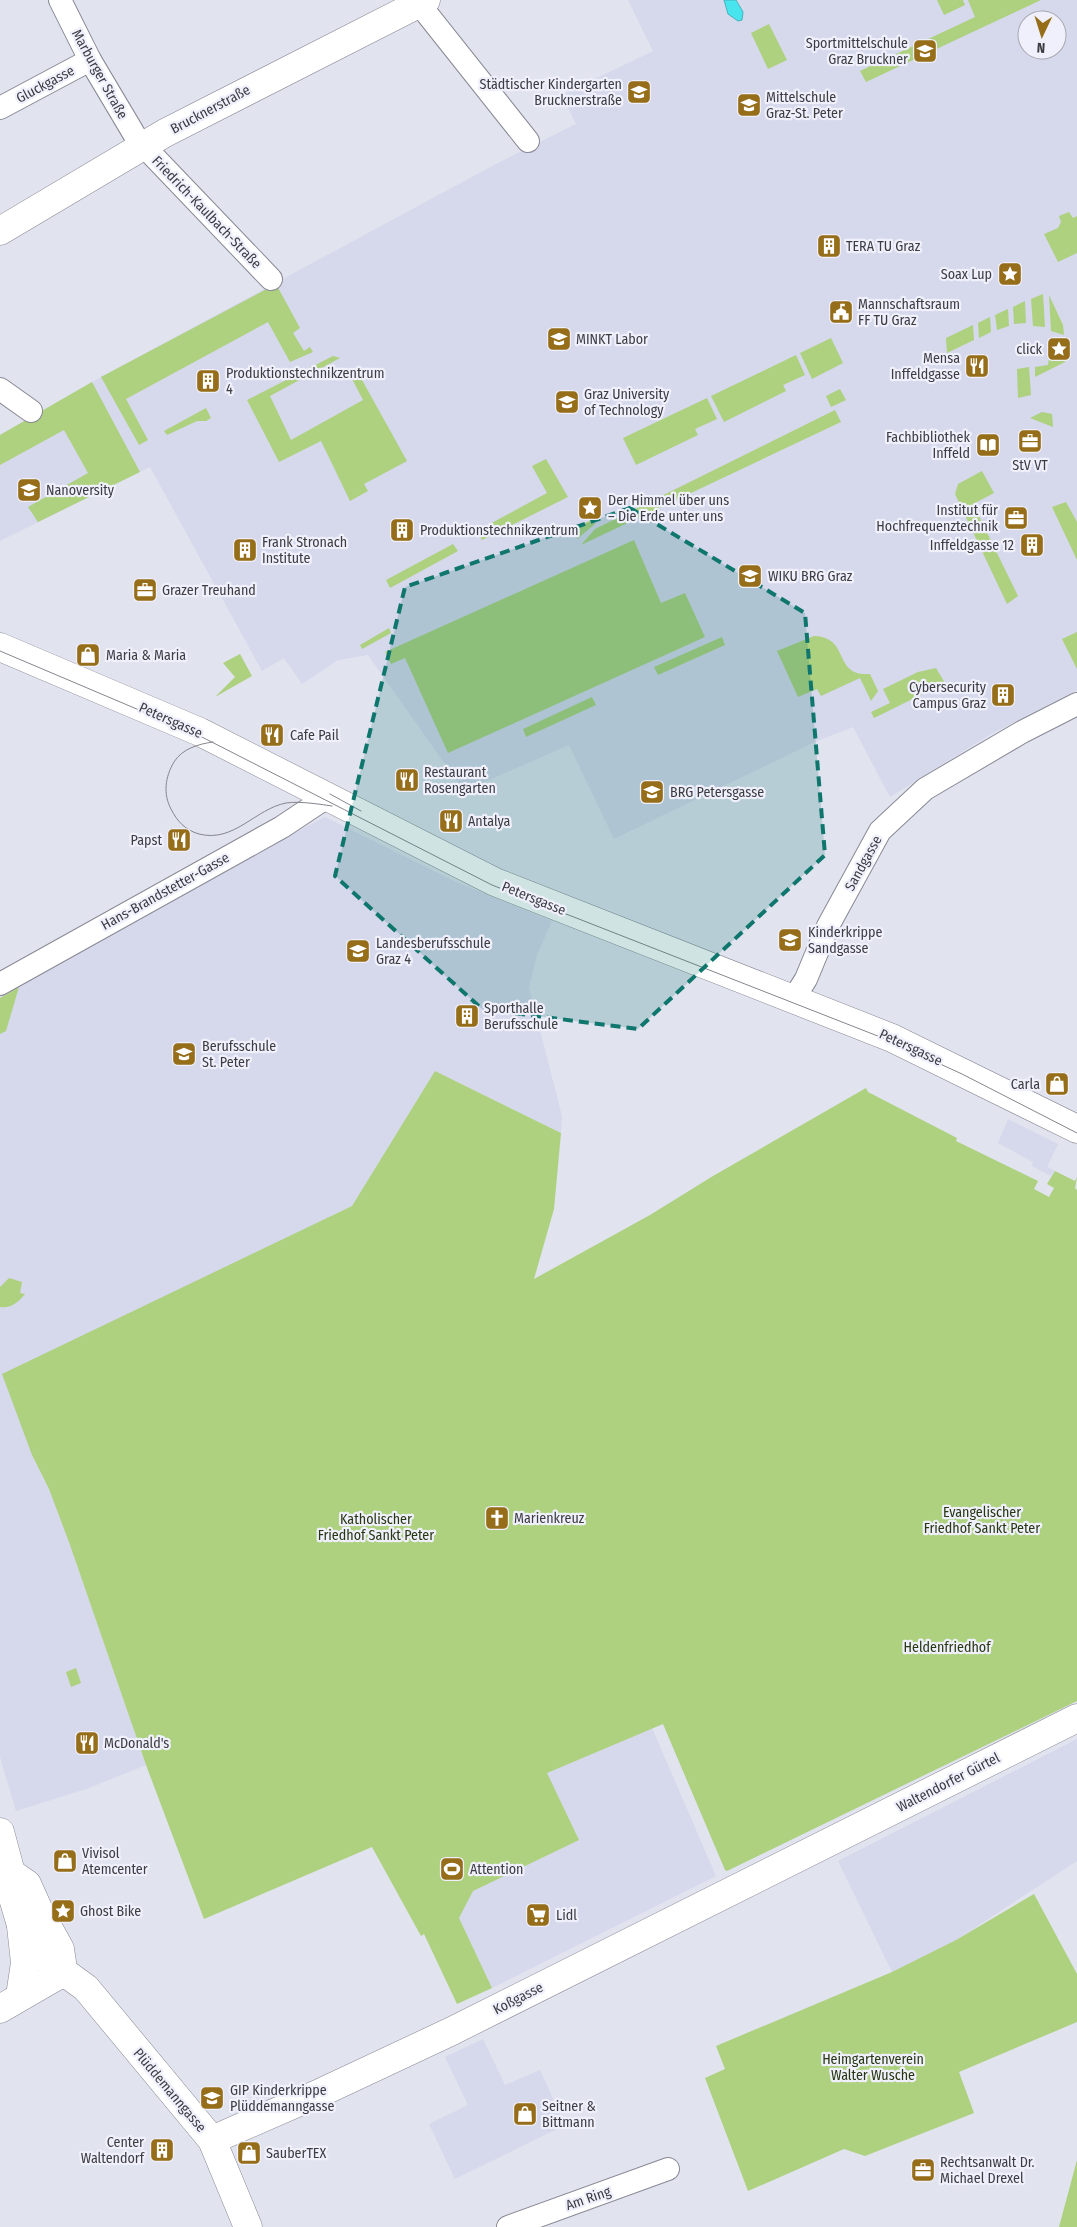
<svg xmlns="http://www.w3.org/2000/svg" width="1077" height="2227" viewBox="0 0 1077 2227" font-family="'Fira Sans Condensed',sans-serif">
<rect width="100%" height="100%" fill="#e1e3ef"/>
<g fill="#d6d8eb" fill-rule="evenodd">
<path d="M628,0H1077V690L991,734L890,797L853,727L817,741L614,839L569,745L464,791L368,655L338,660L302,684L284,658L262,671L150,467L0,541V435L101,377L496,164L576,124L562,95L653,51ZM1027,20H1057V50H1027Z"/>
<path d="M325,817L456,882L552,921L537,955L529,988L562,1116L561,1133L435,1071L352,1206L152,1303L32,1455L49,1489L70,1545L146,1765L86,1789L16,1811L0,1757V997L142,913Z"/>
<path d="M1008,1119L1058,1144L1047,1167L1055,1171L1051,1176L1032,1166L1033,1162L998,1143Z"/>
<path d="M652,1728L716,1876L492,1988L459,1918L472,1891L579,1840L546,1773Z"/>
<path d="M1077,1739V1861L956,1940L892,1972L838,1861Z"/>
<path d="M483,2039L505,2085L540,2070L565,2125L455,2179L429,2124L468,2105L445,2057Z"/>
</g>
<g fill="#add17e">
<path d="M937,0H963L965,5L944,15Z"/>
<path d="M968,0H1041L866,82L860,71L975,17Z"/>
<path d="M769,24L787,60L768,69L751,33Z"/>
<path d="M1069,212L1073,218L1077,216V253L1058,262L1044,234L1058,228L1061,222L1059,216Z"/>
<path d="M276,284L300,328L293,333L304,351L310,347L313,352L290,362L268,322L126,399L148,440L139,445L101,377Z"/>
<path d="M1043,294L1045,327L1033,326L1031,299Z"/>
<path d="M1049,295L1063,325L1064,335L1051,331Z"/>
<path d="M1025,301L1026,323L1014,324L1013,307Z"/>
<path d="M1008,309L1009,326L997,330L995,315Z"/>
<path d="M990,317L991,332L979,338L978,323Z"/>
<path d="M973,325L974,340L947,353L946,338Z"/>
<path d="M831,338L843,363L812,379L800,353Z"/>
<path d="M1065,351V362L1035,377V367L1048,365L1049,358Z"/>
<path d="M796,355L805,375L783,385L786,391L724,422L711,396Z"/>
<path d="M333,356L340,358L270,396L291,440L363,400L351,377L362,380L407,461L364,484L368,491L350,501L321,441L279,462L247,400Z"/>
<path d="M1029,367L1031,395L1018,398L1017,369Z"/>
<path d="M92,382L140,472L38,522L28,507L88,473L64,430L0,465V435Z"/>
<path d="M840,389L846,400L831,407L826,396Z"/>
<path d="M707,398L717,419L695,429L698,435L636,465L623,438Z"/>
<path d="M206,408L211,418L206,421H197L167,435L164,431Z"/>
<path d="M835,410L841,422L581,545L595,529Z"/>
<path d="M1042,412L1052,414L1053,427L1030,418Z"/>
<path d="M546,459L568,497L482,540L477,531L547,493L532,466Z"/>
<path d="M982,471L994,493L973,504L1018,596L1007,604L955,494L958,484Z"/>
<path d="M1066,502L1077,522V560L1052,507Z"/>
<path d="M593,519L595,524L577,539L573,529Z"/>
<path d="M634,540L661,603L685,593L705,637L448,753L405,658L391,664L385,652Z"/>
<path d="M453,544L458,551L390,588L386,580Z"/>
<path d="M389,628L391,633L362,649L360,645Z"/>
<path d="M1077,632V669L1062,639Z"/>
<path d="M814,636C851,637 832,677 870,674L878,691L871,701L860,678L821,696L817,689L798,697L777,651Z"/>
<path d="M722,637L725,645L658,675L654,667Z"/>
<path d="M240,654L252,676L215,697L235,677L223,663Z"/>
<path d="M936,668L945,683L874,718L871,712L890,703L883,689L918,672Z"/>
<path d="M592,697L596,705L526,737L523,729Z"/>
<path d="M19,987L6,1031L0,1034V998Z"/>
<path d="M435,1071L561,1133L554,1209L534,1279L650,1215L713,1176L866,1088L868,1092L957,1138L956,1141L1038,1181L1034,1189L1049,1197L1054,1188L1047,1184L1055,1171L1075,1181L1077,1177L1075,1188L1077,1190V1701L727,1871L725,1870L663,1724L547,1773L579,1840L473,1891L459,1918L492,1988L457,2004L424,1934L421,1936L372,1847L204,1919L146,1765L70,1545L49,1489L32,1455L2,1374L352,1206Z"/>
<path d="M9,1278L22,1282L20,1293L25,1294C19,1302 10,1309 0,1307V1287Z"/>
<path d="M76,1668L81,1683L71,1687L66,1672Z"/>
<path d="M1034,1894L1077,1974V2022L959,2072L974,2113L865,2156L844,2149L748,2191L705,2078L725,2069L716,2046L892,1972L956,1940Z"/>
<path d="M1077,2160V2227H1059Z"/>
</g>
<path fill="#49e5ef" stroke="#45b2bb" d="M724,0H736L743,12L742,20L738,21L728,14Z"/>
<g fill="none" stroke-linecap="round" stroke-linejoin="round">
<defs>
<g id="minor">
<path d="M60,0L90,60L137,139L271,279"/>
<path d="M416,0L528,141"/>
<path d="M0,108L90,60"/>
<path d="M0,389L31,411"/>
<path d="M0,984L282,827L327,797"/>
<path d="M794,998L806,979L828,926L880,831L925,789L1022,732L1077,704"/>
<path d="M508,2227L668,2169"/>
</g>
<g id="major">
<path d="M0,231L165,133L426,0"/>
<path d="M0,647L200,732L495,882L892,1038L1077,1129"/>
<path d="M0,1832L11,1873L10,1888L21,1925L46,1959L86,1988L212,2140L248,2227"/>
<path d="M11,1873L27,1884L40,1913L60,1949L63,1969"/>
<path d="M20,1996L25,1963L21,1926"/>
<path d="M0,2009L64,1972"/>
<path d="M212,2140L322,2092L452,2031L1077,1718"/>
</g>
</defs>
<use href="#minor" stroke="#888994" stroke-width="24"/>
<use href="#major" stroke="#888994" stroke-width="29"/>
<use href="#minor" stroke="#fff" stroke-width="22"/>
<use href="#major" stroke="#fff" stroke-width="28"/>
<g stroke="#85868e" stroke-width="1">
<path d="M0,651L198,735L492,885L888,1040L962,1074L1077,1133"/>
<path d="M213,742C198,744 182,749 174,762C165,777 163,794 171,809C177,821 185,830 199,834C234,843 255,809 286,803C300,801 318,804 332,806"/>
<path d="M330,794L361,811"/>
</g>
</g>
<path fill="#0f766e" fill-opacity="0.2" stroke="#0f766e" stroke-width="4" stroke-dasharray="10 6" stroke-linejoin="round" d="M630,508L805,613L825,855L638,1029L482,1009L335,876L405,587Z"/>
<defs>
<symbol id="school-square" viewBox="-11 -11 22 22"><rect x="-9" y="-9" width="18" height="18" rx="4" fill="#966e19" stroke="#eff0fc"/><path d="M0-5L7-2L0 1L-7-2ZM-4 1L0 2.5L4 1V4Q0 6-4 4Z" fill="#fff"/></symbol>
<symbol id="building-square" viewBox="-11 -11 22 22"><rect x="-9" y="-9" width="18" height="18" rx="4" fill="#966e19" stroke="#eff0fc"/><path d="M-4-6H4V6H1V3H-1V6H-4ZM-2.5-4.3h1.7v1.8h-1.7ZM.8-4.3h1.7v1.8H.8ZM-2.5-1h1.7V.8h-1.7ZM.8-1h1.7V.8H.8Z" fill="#fff"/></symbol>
<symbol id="sight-square" viewBox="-11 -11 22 22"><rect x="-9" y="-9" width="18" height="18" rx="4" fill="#966e19" stroke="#eff0fc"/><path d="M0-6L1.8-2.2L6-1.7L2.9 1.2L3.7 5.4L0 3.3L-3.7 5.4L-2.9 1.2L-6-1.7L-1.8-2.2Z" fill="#fff"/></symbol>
<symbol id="civic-square" viewBox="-11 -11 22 22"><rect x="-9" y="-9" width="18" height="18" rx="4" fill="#966e19" stroke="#eff0fc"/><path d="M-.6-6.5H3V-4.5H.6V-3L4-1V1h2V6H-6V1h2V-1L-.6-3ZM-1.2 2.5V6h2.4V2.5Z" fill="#fff"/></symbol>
<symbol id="university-square" viewBox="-11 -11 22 22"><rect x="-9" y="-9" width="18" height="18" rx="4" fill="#966e19" stroke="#eff0fc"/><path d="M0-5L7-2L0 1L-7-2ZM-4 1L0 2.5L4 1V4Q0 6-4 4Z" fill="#fff"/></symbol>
<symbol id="restaurant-square" viewBox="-11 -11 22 22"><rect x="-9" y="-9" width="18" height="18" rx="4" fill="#966e19" stroke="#eff0fc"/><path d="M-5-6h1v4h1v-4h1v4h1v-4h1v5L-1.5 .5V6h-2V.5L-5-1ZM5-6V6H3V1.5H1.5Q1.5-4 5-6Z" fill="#fff"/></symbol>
<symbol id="office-square" viewBox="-11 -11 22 22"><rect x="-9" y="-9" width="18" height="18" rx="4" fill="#966e19" stroke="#eff0fc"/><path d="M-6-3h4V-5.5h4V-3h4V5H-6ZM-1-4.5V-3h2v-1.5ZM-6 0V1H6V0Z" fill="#fff"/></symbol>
<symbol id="library-square" viewBox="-11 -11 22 22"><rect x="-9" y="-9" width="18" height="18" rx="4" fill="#966e19" stroke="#eff0fc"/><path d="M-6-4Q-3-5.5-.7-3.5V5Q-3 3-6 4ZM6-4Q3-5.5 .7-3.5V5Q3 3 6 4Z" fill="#fff"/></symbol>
<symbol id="shop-square" viewBox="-11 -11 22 22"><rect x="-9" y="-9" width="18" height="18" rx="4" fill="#966e19" stroke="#eff0fc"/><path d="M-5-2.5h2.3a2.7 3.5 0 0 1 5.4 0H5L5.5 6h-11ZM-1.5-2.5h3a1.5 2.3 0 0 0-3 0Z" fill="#fff"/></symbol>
<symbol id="church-square" viewBox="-11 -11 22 22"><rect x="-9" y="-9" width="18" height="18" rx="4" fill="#966e19" stroke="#eff0fc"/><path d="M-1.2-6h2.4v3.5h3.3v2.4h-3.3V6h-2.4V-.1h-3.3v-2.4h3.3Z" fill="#fff"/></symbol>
<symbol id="stadium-square" viewBox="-11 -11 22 22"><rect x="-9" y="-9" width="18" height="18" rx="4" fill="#966e19" stroke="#eff0fc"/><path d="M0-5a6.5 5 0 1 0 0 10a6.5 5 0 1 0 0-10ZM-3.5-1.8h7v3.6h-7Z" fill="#fff"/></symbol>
<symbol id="supermarket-square" viewBox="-11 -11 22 22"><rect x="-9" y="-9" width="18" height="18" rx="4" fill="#966e19" stroke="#eff0fc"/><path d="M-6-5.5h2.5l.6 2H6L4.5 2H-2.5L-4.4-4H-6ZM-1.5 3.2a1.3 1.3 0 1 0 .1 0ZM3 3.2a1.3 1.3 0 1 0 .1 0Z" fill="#fff"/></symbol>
</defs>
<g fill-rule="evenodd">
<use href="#school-square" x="911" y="37" width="28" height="28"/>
<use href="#school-square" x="625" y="78" width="28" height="28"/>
<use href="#school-square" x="735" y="91" width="28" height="28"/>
<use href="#building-square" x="815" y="232" width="28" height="28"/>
<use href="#sight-square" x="996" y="260" width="28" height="28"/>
<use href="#civic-square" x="827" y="298" width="28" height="28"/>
<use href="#university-square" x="545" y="325" width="28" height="28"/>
<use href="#sight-square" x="1045" y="335" width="28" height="28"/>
<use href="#restaurant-square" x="963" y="352" width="28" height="28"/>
<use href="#building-square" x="194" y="367" width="28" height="28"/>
<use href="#university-square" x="553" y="388" width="28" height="28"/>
<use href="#office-square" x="1016" y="427" width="28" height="28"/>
<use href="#library-square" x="974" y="431" width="28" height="28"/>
<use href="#school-square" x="15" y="476" width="28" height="28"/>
<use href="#sight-square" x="576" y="494" width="28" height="28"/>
<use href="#office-square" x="1002" y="504" width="28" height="28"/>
<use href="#building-square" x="388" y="516" width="28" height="28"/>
<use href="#building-square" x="1018" y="531" width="28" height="28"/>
<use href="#building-square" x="231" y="536" width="28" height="28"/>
<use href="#school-square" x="736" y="562" width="28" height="28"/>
<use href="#office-square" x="131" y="576" width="28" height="28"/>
<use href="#shop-square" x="74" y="641" width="28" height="28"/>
<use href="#building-square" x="989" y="681" width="28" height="28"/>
<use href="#restaurant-square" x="258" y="721" width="28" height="28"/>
<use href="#restaurant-square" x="393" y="766" width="28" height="28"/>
<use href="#school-square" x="638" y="778" width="28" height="28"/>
<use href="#restaurant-square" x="437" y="807" width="28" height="28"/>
<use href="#restaurant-square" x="165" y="826" width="28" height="28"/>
<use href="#school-square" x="776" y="926" width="28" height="28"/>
<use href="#school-square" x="344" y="937" width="28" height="28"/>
<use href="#building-square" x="453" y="1002" width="28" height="28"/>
<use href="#school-square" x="170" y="1040" width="28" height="28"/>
<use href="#shop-square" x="1043" y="1070" width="28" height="28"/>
<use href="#church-square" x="483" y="1504" width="28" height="28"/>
<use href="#restaurant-square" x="73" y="1729" width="28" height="28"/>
<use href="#shop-square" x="51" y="1847" width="28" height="28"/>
<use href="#stadium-square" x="438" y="1855" width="28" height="28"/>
<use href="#sight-square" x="49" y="1897" width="28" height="28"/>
<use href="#supermarket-square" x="524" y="1901" width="28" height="28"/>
<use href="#school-square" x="198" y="2084" width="28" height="28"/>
<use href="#shop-square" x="511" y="2100" width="28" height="28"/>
<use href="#building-square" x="148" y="2136" width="28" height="28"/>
<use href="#shop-square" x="235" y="2139" width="28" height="28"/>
<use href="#office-square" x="909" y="2156" width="28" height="28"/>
</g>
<g text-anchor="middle" stroke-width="4.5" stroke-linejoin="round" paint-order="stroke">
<g font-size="14" fill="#3c3c41" stroke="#eff0fc" text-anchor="start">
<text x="908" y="48" text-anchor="end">Sportmittelschule<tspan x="908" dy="16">Graz Bruckner</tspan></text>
<text x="622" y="89" text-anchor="end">Städtischer Kindergarten<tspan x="622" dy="16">Brucknerstraße</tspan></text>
<text x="766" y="102">Mittelschule<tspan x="766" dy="16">Graz-St. Peter</tspan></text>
<text x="846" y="251">TERA TU Graz</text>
<text x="992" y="279" text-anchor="end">Soax Lup</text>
<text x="858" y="309">Mannschaftsraum<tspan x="858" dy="16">FF TU Graz</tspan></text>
<text x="576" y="344">MINKT Labor</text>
<text x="1042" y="354" text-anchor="end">click</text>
<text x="960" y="363" text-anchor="end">Mensa<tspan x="960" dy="16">Inffeldgasse</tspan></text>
<text x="226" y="378">Produktionstechnikzentrum<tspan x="226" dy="16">4</tspan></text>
<text x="584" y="399">Graz University<tspan x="584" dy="16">of Technology</tspan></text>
<text x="970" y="442" text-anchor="end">Fachbibliothek<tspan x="970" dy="16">Inffeld</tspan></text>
<text x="1030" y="470" text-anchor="middle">StV VT</text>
<text x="46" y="495">Nanoversity</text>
<text x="608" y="505">Der Himmel über uns<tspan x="608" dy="16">– Die Erde unter uns</tspan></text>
<text x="998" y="515" text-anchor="end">Institut für<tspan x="998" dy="16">Hochfrequenztechnik</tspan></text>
<text x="420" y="535">Produktionstechnikzentrum</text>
<text x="262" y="547">Frank Stronach<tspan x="262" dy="16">Institute</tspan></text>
<text x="1014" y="550" text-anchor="end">Inffeldgasse 12</text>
<text x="768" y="581">WIKU BRG Graz</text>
<text x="162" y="595">Grazer Treuhand</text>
<text x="106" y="660">Maria &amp; Maria</text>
<text x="986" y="692" text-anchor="end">Cybersecurity<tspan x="986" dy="16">Campus Graz</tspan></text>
<text x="290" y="740">Cafe Pail</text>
<text x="424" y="777">Restaurant<tspan x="424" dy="16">Rosengarten</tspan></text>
<text x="670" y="797">BRG Petersgasse</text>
<text x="468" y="826">Antalya</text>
<text x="162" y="845" text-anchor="end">Papst</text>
<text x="808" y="937">Kinderkrippe<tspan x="808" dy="16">Sandgasse</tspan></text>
<text x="376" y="948">Landesberufsschule<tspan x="376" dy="16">Graz 4</tspan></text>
<text x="484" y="1013">Sporthalle<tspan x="484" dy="16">Berufsschule</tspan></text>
<text x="202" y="1051">Berufsschule<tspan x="202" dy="16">St. Peter</tspan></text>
<text x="1040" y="1089" text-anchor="end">Carla</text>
<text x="514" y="1523">Marienkreuz</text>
<text x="104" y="1748">McDonald's</text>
<text x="82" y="1858">Vivisol<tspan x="82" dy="16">Atemcenter</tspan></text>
<text x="470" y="1874">Attention</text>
<text x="80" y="1916">Ghost Bike</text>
<text x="556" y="1920">Lidl</text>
<text x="230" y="2095">GIP Kinderkrippe<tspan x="230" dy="16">Plüddemanngasse</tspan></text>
<text x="542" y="2111">Seitner &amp;<tspan x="542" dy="16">Bittmann</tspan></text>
<text x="144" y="2147" text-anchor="end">Center<tspan x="144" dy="16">Waltendorf</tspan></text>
<text x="266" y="2158">SauberTEX</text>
<text x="940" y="2167">Rechtsanwalt Dr.<tspan x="940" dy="16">Michael Drexel</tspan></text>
</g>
<g font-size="14" fill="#3c3c41" stroke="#eff0fc">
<text transform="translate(100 74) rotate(61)" y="5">Marburger Straße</text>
<text transform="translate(45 84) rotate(-28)" y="5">Gluckgasse</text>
<text transform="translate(210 109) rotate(-28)" y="5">Brucknerstraße</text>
<text transform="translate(207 212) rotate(46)" y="5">Friedrich-Kaulbach-Straße</text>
<text transform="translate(171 720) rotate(24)" y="5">Petersgasse</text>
<text transform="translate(863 863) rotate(-61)" y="5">Sandgasse</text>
<text transform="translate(165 891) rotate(-29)" y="5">Hans-Brandstetter-Gasse</text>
<text transform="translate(534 898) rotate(22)" y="5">Petersgasse</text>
<text transform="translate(911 1047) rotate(25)" y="5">Petersgasse</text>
<text transform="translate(948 1782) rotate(-27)" y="5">Waltendorfer Gürtel</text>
<text transform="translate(518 1998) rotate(-27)" y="5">Koßgasse</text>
<text transform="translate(170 2090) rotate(50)" y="5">Plüddemanngasse</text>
<text transform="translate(588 2198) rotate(-19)" y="5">Am Ring</text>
</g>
<g font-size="14" fill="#283711" stroke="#eff0fc">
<text x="982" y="1517">Evangelischer<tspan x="982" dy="16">Friedhof Sankt Peter</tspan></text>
<text x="376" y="1524">Katholischer<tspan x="376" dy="16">Friedhof Sankt Peter</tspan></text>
<text x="947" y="1652">Heldenfriedhof</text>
<text x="873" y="2064">Heimgartenverein<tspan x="873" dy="16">Walter Wusche</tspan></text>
</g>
</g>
<g transform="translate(1042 35) rotate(184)"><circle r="24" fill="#eff0fc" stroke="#a7a8b1"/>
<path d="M0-4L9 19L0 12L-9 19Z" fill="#966e19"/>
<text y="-8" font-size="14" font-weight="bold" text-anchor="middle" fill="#3c3c41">N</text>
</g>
</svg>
